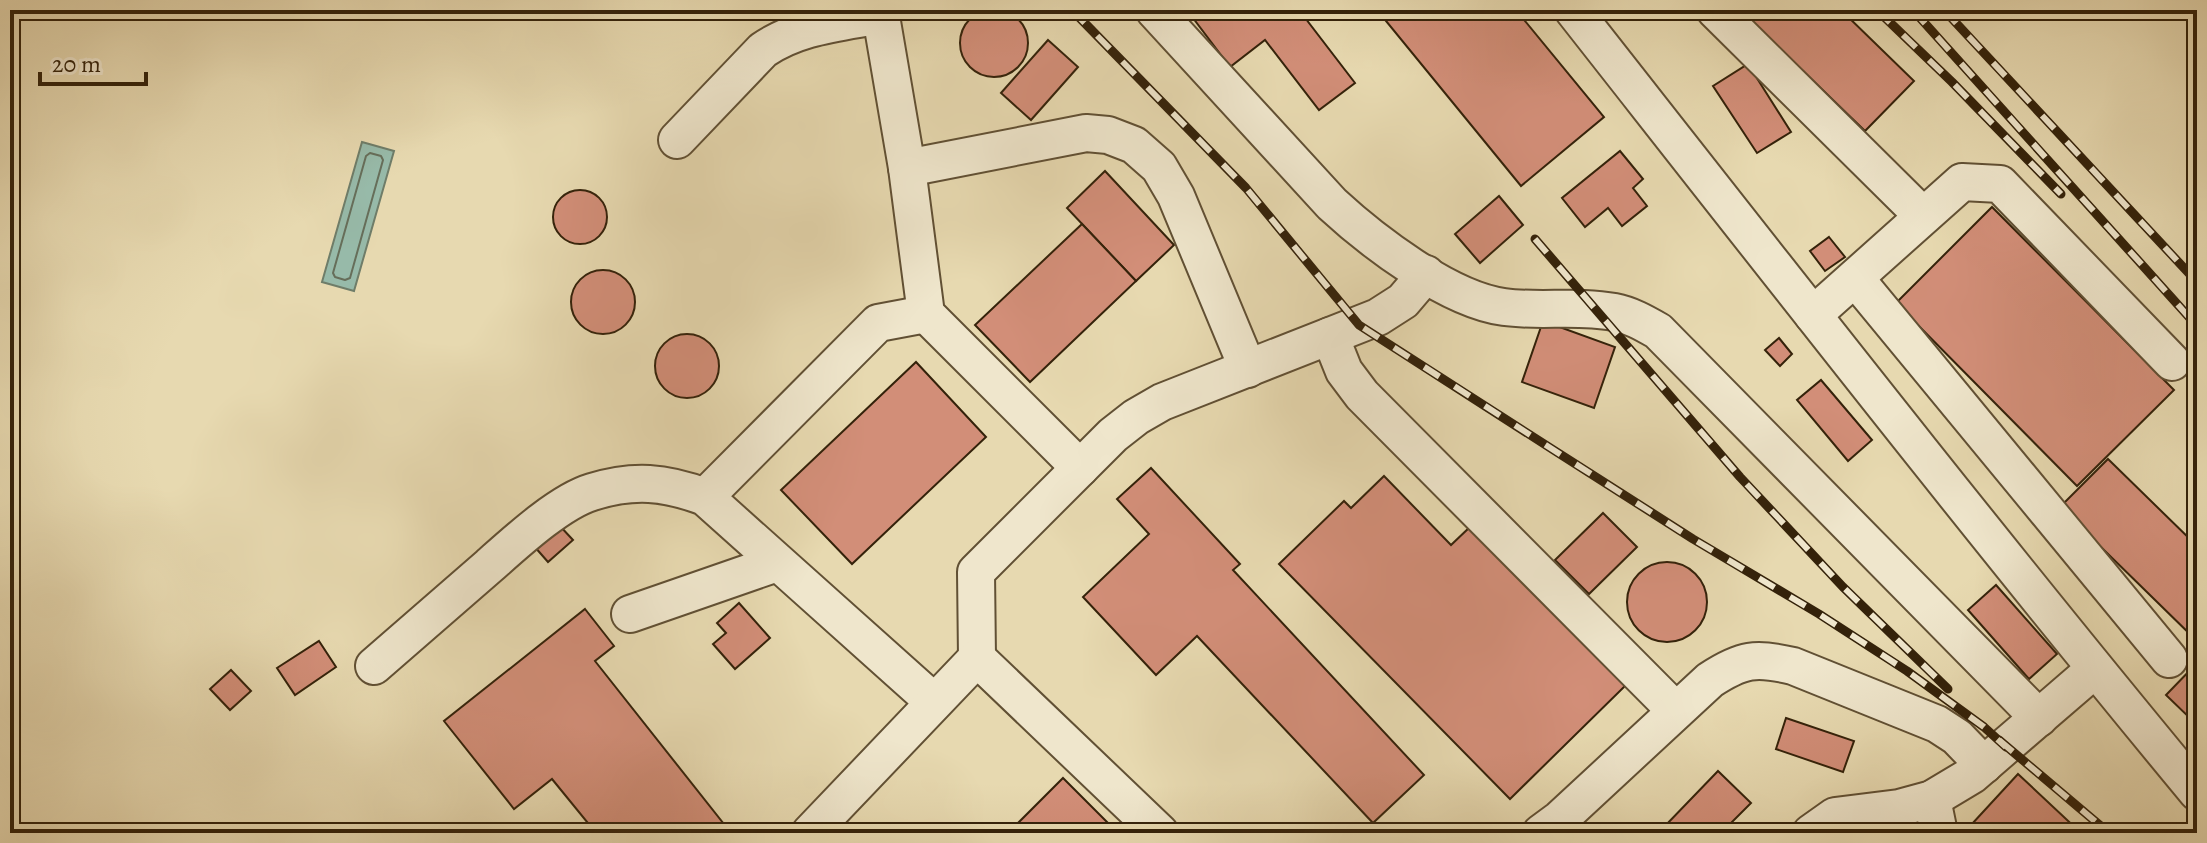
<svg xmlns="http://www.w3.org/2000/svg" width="2207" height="843" viewBox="0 0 2207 843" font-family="Alegreya,serif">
<rect width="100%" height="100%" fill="#e7d9b0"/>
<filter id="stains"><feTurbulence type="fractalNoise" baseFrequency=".0025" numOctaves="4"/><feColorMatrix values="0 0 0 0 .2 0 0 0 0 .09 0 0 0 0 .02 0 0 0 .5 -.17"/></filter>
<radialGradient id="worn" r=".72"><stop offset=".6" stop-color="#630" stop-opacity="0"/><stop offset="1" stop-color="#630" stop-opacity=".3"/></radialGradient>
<path fill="#97baa9" stroke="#6f7d69" stroke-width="2" d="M362,142L394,151L354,291L322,282Z"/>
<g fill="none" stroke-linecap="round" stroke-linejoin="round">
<path stroke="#666e5a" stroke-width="2" d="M370,153L381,156L383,160L350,278L345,280L335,277L333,273L366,156Z"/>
</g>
<g fill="#d28e78" stroke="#34220a" stroke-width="2">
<circle cx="994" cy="43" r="34"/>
<path d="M1187,10H1299L1355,83L1319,110L1265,40L1230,67Z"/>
<path d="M1377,10H1516L1604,117L1521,186Z"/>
<path d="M1740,10H1841L1914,81L1865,131Z"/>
<path d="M1048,40L1078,67L1031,120L1001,93Z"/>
<path d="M1748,64L1791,132L1757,153L1713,86Z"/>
<path d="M1620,151L1643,179L1633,188L1647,206L1622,226L1608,208L1585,227L1562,198Z"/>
<path d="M1105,171L1174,245L1136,281L1067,208Z"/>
<circle cx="580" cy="217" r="27"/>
<path d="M1499,196L1523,225L1480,263L1455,234Z"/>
<path d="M1992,207L2174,390L2077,486L1896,303Z"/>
<path d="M1082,224L1136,281L1030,382L975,325Z"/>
<path d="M1829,237L1845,257L1825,271L1810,251Z"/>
<circle cx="603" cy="302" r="32"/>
<path d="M1543,321L1615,347L1594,408L1522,382Z"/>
<circle cx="687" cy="366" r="32"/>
<path d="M1779,338L1792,354L1780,366L1765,350Z"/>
<path d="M916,362L986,437L852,564L781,490Z"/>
<path d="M1821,380L1872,440L1848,461L1797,400Z"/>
<path d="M2108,459L2197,546V641L2060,507Z"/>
<path d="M1151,468L1240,564L1233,570L1424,775L1373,823L1197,636L1156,675L1083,597L1149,534L1117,499Z"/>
<path d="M1384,476L1451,545L1471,526L1626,685L1510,799L1279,564L1344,501L1351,508Z"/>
<path d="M1603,513L1637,547L1589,594L1555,560Z"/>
<path d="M559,525L573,540L548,562L534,546Z"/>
<circle cx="1667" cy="602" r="40"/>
<path d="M1996,585L2057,654L2029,679L1968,610Z"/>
<path d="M739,603L770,638L735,669L713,644L726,633L717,623Z"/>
<path d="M585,609L614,646L595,661L731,833H596L552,779L514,809L444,721Z"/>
<path d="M319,641L336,667L295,695L277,668Z"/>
<path d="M2197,663V725L2166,695Z"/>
<path d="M231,670L251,691L230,710L210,689Z"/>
<path d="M1786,718L1854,741L1843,772L1776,749Z"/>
<path d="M1718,771L1751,803L1721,833H1668L1663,828Z"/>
<path d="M2018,774L2081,833H1979L1971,825Z"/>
<path d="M1063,778L1118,833H1008Z"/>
</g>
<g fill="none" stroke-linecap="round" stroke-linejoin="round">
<defs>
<g id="minor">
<path d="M880,10L907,168L926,314L1080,468"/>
<path d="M1154,10L1332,204C1372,241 1449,300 1504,307C1540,312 1578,305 1614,312C1630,315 1644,323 1658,331L2039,718"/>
<path d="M1573,10C1779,272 1984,535 2197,792"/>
<path d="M1715,10L1923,216"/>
<path d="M677,140L763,50C798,26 839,23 881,15"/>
<path d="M907,168L1086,133L1108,135L1134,145L1159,167L1176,196L1248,369"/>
<path d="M1855,278L2169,659"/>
<path d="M1813,315L1962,182L2000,184L2172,362"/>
<path d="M1330,336L1344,371L1362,395L1676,711"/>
<path d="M705,497L878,323L926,314"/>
<path d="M630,614L777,563"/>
<path d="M977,658L976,572L1113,435L1136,417L1162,402L1378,317L1403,301L1426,274"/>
<path d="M374,666C412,633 450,600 489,566C515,543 559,502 592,492C634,479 665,482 705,497L934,702"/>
<path d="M1932,799L1939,833"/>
<path d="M810,833L977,658L1160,833"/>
<path d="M1541,833L1560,819L1710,680C1742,659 1756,657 1793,666L1937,724L1957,737L1984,765"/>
<path d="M1811,833L1835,816L1899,808L1932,799L1972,775L2095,669"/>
</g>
</defs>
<use href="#minor" stroke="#615034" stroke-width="40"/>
<use href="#minor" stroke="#efe6cc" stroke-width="36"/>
<defs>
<g id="rail">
<path d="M1072,10L1246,188L1359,325L1552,449L1693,539L1819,614L1907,671L1984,727L2006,747"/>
<path d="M1877,10L1952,82L2061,194"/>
<path d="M1913,10L2197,326"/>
<path d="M1944,10L2197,282"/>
<path d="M1535,239L1740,477L1843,587L1948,689"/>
<path d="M1999,740L2109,833"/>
</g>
</defs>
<use href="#rail" stroke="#34220a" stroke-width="9"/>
<use href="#rail" stroke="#efe6cc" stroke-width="6" stroke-dasharray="18" stroke-linecap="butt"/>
</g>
<rect width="2207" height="843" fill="none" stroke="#e7d9b0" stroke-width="40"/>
<rect x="12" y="12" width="2183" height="819" fill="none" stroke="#34220a" stroke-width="4"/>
<rect x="20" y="20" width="2167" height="803" fill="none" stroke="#34220a" stroke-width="2"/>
<path d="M40 72v12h106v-12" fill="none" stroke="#34220a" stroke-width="4"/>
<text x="52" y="72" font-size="24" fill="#34220a" stroke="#efe6cc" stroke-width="6" paint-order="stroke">20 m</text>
<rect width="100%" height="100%" filter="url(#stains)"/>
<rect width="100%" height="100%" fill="url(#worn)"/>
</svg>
